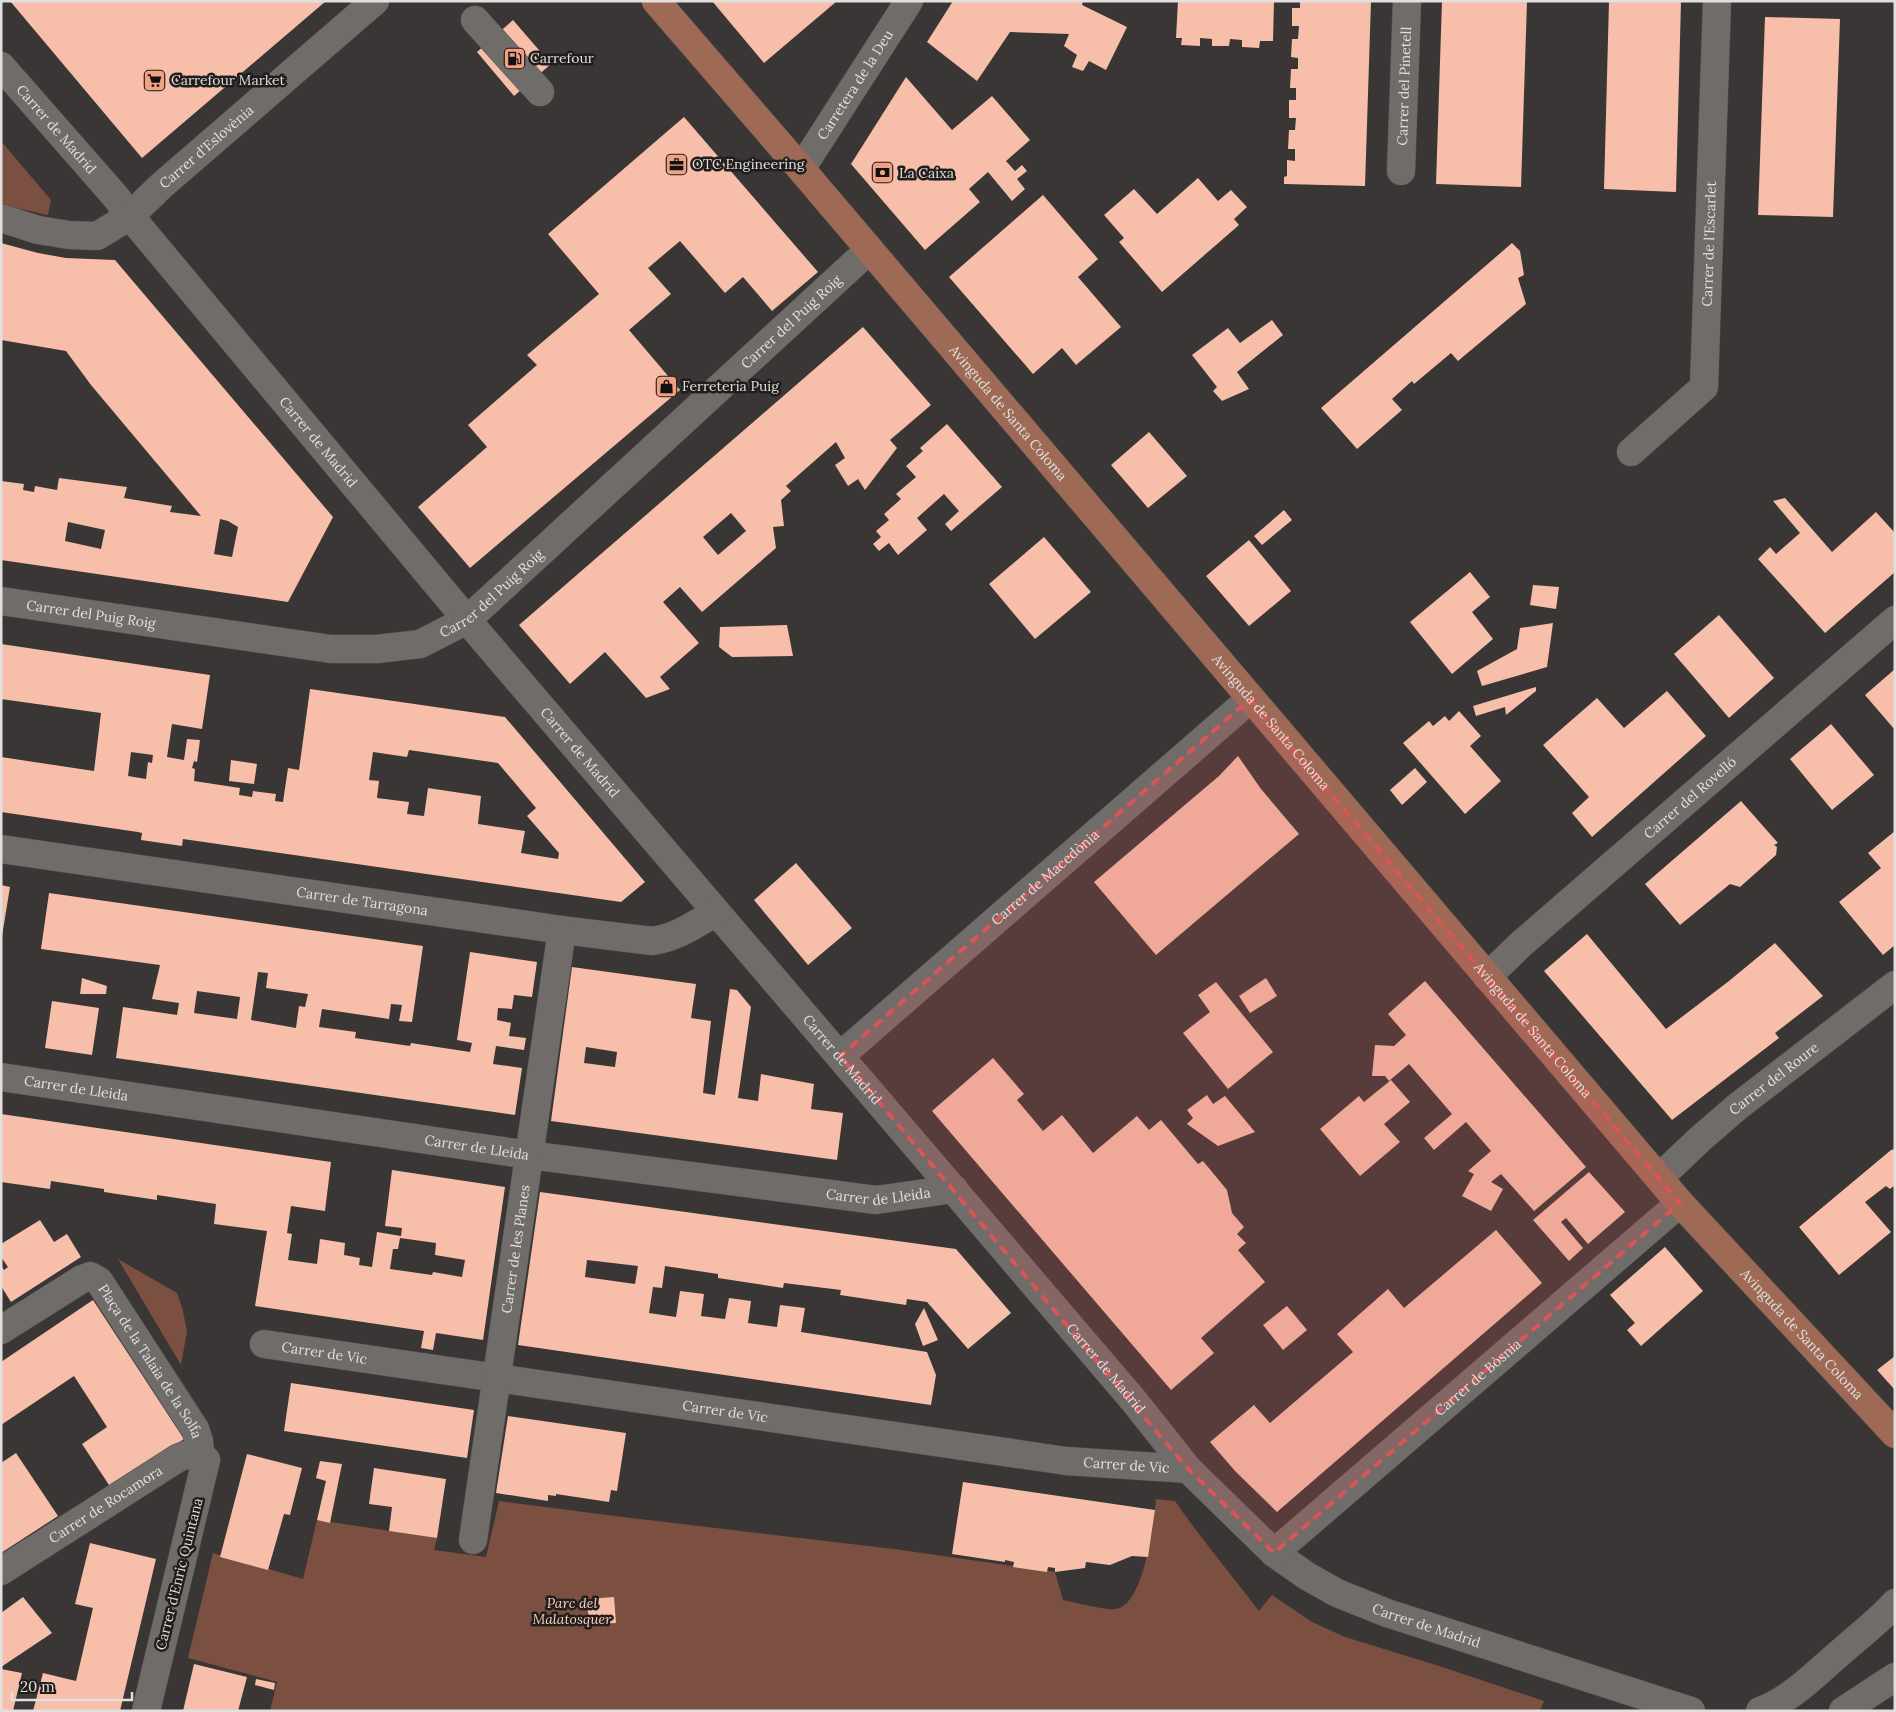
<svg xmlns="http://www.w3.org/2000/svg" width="1896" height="1712" viewBox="0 0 1896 1712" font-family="Lora,serif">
<rect width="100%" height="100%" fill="#393635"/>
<g fill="#7b5040">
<path d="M1,141L51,200L48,215L12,207L1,203Z"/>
<path d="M118,1259L177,1293L182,1307L187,1331L181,1365Z"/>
<path d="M1156,1499L1175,1501C1201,1539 1231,1574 1259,1611L1272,1595L1312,1622L1345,1637L1436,1665L1544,1701L1540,1711H270L277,1682L188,1658L213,1553L303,1579L317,1520L437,1538L434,1550L486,1557L499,1501L623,1517L894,1549L1055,1572L1063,1600C1073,1602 1108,1611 1116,1609C1144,1605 1154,1522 1156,1499Z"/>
</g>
<g fill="#f7bea9" fill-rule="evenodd">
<path d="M10,1H326L142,158Z"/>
<path d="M712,1H837L764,63Z"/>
<path d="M953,1H1083L1082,5L1127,27L1106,70L1089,61L1083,71L1072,67L1077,55L1064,46L1069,34L1010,32L977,81L927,42Z"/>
<path d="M1178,1H1274L1273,41H1260L1259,48L1242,47V40L1230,39L1229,46H1212V39L1200,38V46L1181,45L1182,38H1176Z"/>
<path d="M1300,1H1371L1365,186L1284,184V177L1287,176V160L1295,161V149H1288L1289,130H1295L1296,118H1289V100H1296V88H1290L1291,69H1298V58L1291,57L1292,39H1298L1299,26H1292V8H1300Z"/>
<path d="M1442,1H1527L1521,187L1436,184Z"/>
<path d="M1609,1H1681L1676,192L1604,189Z"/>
<path d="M1765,17L1840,19L1833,217L1758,215Z"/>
<path d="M513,20L551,64L514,96L477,52Z"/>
<path d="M906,77L952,130L992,96L1030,140L1006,161L1015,171L1022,165L1027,171L1017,179L1025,189L1012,201L988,172L969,189L980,202L925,250L851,164Z"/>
<path d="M684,117L818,272L772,311L743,277L725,293L680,241L648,268L671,294L629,330L680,390L470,568L418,507L487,447L468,425L537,365L527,355L599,294L548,234Z"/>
<path d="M1198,178L1218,201L1231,190L1247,207L1234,219L1239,225L1162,292L1119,242L1124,238L1104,215L1134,189L1157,214Z"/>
<path d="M1043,195L1098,259L1078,277L1121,327L1076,365L1062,348L1033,374L949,277Z"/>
<path d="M1,243L38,253L66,258L115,260L333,517L288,602L1,560V481L24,484L23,490L34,492L35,486L57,490L59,478L127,487L124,498L172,506L170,512L201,516L91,385L66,351L1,340ZM220,519L228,521L238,527L232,557L214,554ZM68,522L105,530L101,549L65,541Z"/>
<path d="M1512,243L1520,251L1524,275L1518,278L1526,304L1458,361L1451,353L1414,384L1412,381L1392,399L1402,410L1357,449L1321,408Z"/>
<path d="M1272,320L1283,335L1237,372L1249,389L1222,401L1213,391L1217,387L1192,355L1228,328L1240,343Z"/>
<path d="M863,327L931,405L890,440L897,448L865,490L858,479L848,486L835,465L845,458L836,442L786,486L791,491L781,500L784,526L773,527L776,548L702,612L680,587L663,602L699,643L660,677L670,689L646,698L605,652L570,684L519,625ZM731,513L746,531L718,555L703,537Z"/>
<path d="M947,424L1002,487L951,531L945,524L959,511L944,494L917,518L927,530L898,555L889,543L879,551L873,544L881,537L876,531L889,520L884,514L901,499L896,494L916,477L906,466L923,451L920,448Z"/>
<path d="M1149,432L1187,476L1148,508L1111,465Z"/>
<path d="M1785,498L1832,552L1876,512L1895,533V572L1825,633L1758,559L1770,547L1776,554L1800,533L1773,501Z"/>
<path d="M1284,510L1292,520L1262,545L1254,536Z"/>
<path d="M1044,537L1091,592L1035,639L989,584Z"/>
<path d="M1249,540L1291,591L1249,626L1206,576Z"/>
<path d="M1470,572L1490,597L1472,612L1493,639L1452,674L1410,622Z"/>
<path d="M1533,585L1559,587L1556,609L1530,605Z"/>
<path d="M1719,615L1774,678L1729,718L1674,654Z"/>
<path d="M1553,623L1547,667L1482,686L1477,671L1517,649L1520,628Z"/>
<path d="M787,625L793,656L732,657L719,647L720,627Z"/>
<path d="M1,644L210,675L202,729L172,724L167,757L184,760L187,739L200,740L197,762L194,761L192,768L195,769L194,781L240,788L239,795L252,797L253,791L276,794L275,801L283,802L288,768L299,770L310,689L505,717L645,882L621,902L183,839L182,846L141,840L142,833L138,832L1,812V757L94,771L101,713L1,699ZM409,750L498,763L536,808L527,816L559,853L558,859L521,853L525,831L478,824L481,796L428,788L424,816L407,814L409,802L377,798L379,781L369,780L373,752L407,757ZM131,752L153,755L152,763L148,762L146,779L128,776Z"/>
<path d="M1895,669V730L1865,695Z"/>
<path d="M1536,687V691L1506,715L1505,707L1476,716L1473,706Z"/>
<path d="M1667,691L1706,736L1592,837L1572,813L1589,797L1543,745L1597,698L1624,728Z"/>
<path d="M1459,711L1481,736L1470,746L1501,781L1465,814L1403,743L1429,721L1433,726L1445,716L1449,721Z"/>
<path d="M1831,724L1874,775L1832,810L1790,759Z"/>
<path d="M1238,756L1261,789L1299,834L1156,955L1094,882L1219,776Z"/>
<path d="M231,760L257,764L254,784L229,781Z"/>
<path d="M1415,768L1427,782L1402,805L1390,790Z"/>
<path d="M1741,801L1778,843L1774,845L1777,847L1776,855L1740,887L1730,884L1680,925L1645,884Z"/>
<path d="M1895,831V945L1883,955L1839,902L1881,868L1868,853Z"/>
<path d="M796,863L852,928L808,965L754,900Z"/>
<path d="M1,885L10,887L2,936H1Z"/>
<path d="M49,893L423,946L412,1022L399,1021L402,1005L391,1004L389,1019L322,1009L319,1027L356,1032L355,1038L410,1046L411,1043L470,1052L472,1043L457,1040L470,952L537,962L532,997L514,995L512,1009L498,1008L497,1020L511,1023L509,1036L526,1038L524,1050L496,1046L493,1064L522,1068L515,1115L116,1058L123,1007L177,1015L179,1003L152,999L160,965L41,949ZM258,972L268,973L266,988L308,994L305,1007L299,1006L296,1028L251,1020ZM197,991L240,997L237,1019L194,1013Z"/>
<path d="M1587,934L1666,1029L1729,981L1775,943L1823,996L1775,1033L1779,1038L1672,1120L1544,971Z"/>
<path d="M572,967L696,984L691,1018L711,1021L703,1093L715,1095L730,989L737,990L751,1007L738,1098L758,1101L761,1074L814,1084L811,1109L843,1113L837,1160L551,1121ZM586,1047L617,1052L615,1067L584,1063Z"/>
<path d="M82,978L107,986L106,994H80Z"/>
<path d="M1266,978L1277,996L1250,1013L1239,996Z"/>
<path d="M1425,981L1586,1167L1534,1211L1501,1174L1491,1182L1503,1189L1491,1211L1462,1196L1474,1174L1468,1171L1491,1151L1466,1122L1434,1150L1424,1138L1452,1114L1409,1064L1389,1081L1385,1076H1372L1375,1045L1394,1046L1406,1035L1388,1014Z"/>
<path d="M1216,982L1273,1052L1228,1089L1183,1033L1210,1012L1198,995Z"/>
<path d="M52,1001L99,1008L92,1055L45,1048Z"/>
<path d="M993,1058L1024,1094L1017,1100L1043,1131L1062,1115L1093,1153L1137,1116L1149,1130L1161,1120L1198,1164L1203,1161L1227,1190L1232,1213L1244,1227L1237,1234L1246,1243L1238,1250L1265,1282L1201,1338L1214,1353L1171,1390L932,1111Z"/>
<path d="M1391,1080L1410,1102L1384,1124L1400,1142L1360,1176L1320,1129L1359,1096L1364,1102Z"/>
<path d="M1207,1095L1213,1104L1225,1096L1255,1132L1218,1146L1187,1124L1193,1118L1187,1110Z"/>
<path d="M1,1114L331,1162L325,1211L291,1206L287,1233L292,1234L288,1260L317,1264L320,1239L345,1243L344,1255L360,1258L359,1265L372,1267L377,1232L401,1236L402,1228L385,1226L392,1170L505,1187L483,1340L436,1333L433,1350L421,1348L424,1331L255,1306L267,1231L214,1224L216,1204L157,1195V1200L104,1192V1189L51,1181L50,1189L1,1182ZM400,1238L436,1243L435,1255L465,1260L462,1277L433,1272L432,1275L390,1269L393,1249H398Z"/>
<path d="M1895,1149V1185L1890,1189L1886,1186L1865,1202L1891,1232L1839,1275L1799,1227L1891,1150Z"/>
<path d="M1589,1172L1625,1212L1588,1244L1566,1218L1561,1222L1583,1248L1569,1261L1533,1220Z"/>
<path d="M540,1192L956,1249L1011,1313L968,1349L927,1302L907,1299L906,1305L840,1295L841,1290L784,1283L783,1288L718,1278V1274L665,1266L662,1288L653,1287L649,1313L676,1317L680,1291L704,1294L701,1316L725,1319L729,1298L751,1301L748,1323L777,1327L780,1305L805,1308L801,1332L927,1352L936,1375L931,1405L518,1345ZM587,1260L638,1266L635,1284L585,1277Z"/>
<path d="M40,1220L54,1242L67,1234L81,1257L11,1302L1,1286V1266L4,1270L8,1267L1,1257V1244Z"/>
<path d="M1496,1230L1542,1283L1277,1512L1235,1471L1210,1442L1254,1405L1270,1423L1353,1352L1337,1334L1388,1289L1404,1308Z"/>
<path d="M1665,1247L1703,1291L1641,1346L1627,1330L1635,1323L1610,1295Z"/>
<path d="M93,1300L184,1439L111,1488L82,1444L107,1427L74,1376L1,1425V1362Z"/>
<path d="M1287,1306L1307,1330L1283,1350L1263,1325Z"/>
<path d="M924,1308L938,1340L923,1346L915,1324Z"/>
<path d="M1895,1356V1390L1877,1370Z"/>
<path d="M291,1383L474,1410L467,1458L284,1431Z"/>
<path d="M508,1416L626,1433L617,1491L611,1490L609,1502L556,1494V1496L548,1495V1501L496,1493Z"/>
<path d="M16,1453L58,1516L1,1553V1463Z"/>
<path d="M247,1454L302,1468L290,1515L284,1514L268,1570L220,1557Z"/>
<path d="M320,1461L342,1464L330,1523L317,1520L326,1481L316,1478Z"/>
<path d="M374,1468L446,1479L437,1538L389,1531L392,1507L369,1504Z"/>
<path d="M963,1482L1155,1510L1148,1557L1132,1556L1110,1565L1086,1562L1085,1568L1055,1572V1568L1048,1567L1047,1572L1013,1567L1014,1562L1005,1560V1562L952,1554Z"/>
<path d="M90,1543L156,1559L120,1711H33L43,1673L76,1681L93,1608L75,1604Z"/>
<path d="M23,1597L52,1633L1,1667V1613Z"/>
<path d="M614,1597L616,1623L589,1624L587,1599Z"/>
<path d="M194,1664L247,1677L238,1711H183Z"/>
<path d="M1,1669L22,1673L13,1711H1Z"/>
<path d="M256,1679L275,1683L274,1690L255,1685Z"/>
</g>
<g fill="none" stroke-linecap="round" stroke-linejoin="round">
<defs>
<g id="minor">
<path d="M475,20L540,92"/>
<path id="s1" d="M1,66L115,196L130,216L467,620L1134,1401L1188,1469L1274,1553L1307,1576L1337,1593L1387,1613L1691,1711"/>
<path id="s2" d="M801,169L909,1"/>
<path id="s3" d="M1401,171L1407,1"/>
<path id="s4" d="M1,218L38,230L69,235L97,236L130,216L161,186L375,1"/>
<path id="s5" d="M1631,452L1704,387L1717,1"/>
<path id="s6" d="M1,601L331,649H377L420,644L467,620L869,250"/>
<path id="s7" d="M1,849L562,930L652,941C676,938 696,924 716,912"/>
<path id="s8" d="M1487,977L1520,945L1895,620"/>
<path id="s9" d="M840,1056L1250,699"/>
<path id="s10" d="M1,1077L529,1155L876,1200L954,1189"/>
<path id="s11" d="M1659,1178L1700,1139L1737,1107L1895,985"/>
<path id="s12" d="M1,1330L82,1279L90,1276L99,1281L195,1429L199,1441L200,1454"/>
<path id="s13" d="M264,1344L1066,1461L1188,1469"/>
<path id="s14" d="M473,1540L562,930"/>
<path id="s15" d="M1274,1553L1680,1203"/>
<path id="s16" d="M1,1571L178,1458L189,1454H200L206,1460L146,1711"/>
<path d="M1760,1711C1791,1700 1816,1673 1841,1652C1859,1636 1879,1621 1895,1603"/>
<path d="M1843,1711L1895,1677"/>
</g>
<g id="major">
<path id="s17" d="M656,1L801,169L1680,1203L1895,1434"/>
</g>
</defs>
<use href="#minor" stroke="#565353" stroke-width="29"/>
<use href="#major" stroke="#565353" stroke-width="29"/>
<use href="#minor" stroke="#706c6a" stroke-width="28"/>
<use href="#major" stroke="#9e6a56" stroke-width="28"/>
</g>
<path fill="#d95656" fill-opacity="0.2" stroke="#d95656" stroke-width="4" stroke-dasharray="10 6" stroke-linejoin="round" d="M1250,699L1680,1203L1274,1553L1188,1469L840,1056Z"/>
<defs>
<symbol id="fuel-square" viewBox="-11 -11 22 22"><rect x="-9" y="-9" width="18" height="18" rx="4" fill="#f2a081" stroke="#1f1e1d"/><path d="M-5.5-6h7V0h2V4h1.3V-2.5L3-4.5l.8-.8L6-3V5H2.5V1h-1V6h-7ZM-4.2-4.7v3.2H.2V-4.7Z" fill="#111"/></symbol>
<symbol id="supermarket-square" viewBox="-11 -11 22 22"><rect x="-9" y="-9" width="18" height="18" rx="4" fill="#f2a081" stroke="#1f1e1d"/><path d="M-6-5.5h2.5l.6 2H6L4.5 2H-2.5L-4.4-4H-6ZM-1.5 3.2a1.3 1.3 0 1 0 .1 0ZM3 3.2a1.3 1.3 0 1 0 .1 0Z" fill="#111"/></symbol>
<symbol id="office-square" viewBox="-11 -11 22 22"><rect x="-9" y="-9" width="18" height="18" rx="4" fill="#f2a081" stroke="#1f1e1d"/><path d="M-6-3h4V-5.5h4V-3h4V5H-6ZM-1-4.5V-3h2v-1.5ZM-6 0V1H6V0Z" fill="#111"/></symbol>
<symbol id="bank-square" viewBox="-11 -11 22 22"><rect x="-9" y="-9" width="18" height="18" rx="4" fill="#f2a081" stroke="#1f1e1d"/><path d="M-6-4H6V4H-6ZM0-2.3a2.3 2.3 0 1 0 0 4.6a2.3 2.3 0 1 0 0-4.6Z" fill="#111"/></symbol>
<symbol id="shop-square" viewBox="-11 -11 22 22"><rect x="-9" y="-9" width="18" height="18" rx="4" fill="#f2a081" stroke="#1f1e1d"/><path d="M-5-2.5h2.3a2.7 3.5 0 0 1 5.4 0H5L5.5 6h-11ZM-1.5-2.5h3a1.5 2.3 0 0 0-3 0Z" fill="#111"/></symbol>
</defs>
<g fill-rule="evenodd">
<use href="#fuel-square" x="502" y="46" width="25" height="25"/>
<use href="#supermarket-square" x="142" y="68" width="25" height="25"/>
<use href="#office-square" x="664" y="152" width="25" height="25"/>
<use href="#bank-square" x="870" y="160" width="25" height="25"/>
<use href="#shop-square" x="654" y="374" width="25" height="25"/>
</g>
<g text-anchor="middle" stroke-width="5" stroke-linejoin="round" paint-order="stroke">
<g font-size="14" fill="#e2dfdf" stroke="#1f1e1d" text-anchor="start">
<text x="530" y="63">Carrefour</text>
<text x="171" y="85">Carrefour Market</text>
<text x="692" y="169">OTC Engineering</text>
<text x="899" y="178">La Caixa</text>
<text x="682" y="391">Ferreteria Puig</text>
</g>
<g font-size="14" fill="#e2dfdf" stroke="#1f1e1d">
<text dy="5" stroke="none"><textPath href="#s2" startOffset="100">Carretera de la Deu</textPath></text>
<text dy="5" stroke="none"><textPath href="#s3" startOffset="85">Carrer del Pinetell</textPath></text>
<text dy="5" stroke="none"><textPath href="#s1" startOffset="84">Carrer de Madrid</textPath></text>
<text dy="5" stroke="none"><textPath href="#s4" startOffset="240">Carrer d'Eslovènia</textPath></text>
<text dy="5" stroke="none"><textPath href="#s5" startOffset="241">Carrer de l'Escarlet</textPath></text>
<text dy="5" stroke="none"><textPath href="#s6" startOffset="916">Carrer del Puig Roig</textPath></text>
<text dy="5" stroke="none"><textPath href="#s17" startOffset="542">Avinguda de Santa Coloma</textPath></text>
<text dy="5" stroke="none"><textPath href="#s1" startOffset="492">Carrer de Madrid</textPath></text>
<text dy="5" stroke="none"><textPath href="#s6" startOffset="511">Carrer del Puig Roig</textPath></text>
<text dy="5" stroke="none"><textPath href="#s6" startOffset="91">Carrer del Puig Roig</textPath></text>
<text dy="5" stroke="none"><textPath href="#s17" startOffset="948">Avinguda de Santa Coloma</textPath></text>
<text dy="5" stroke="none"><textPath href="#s1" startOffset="898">Carrer de Madrid</textPath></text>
<text dy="5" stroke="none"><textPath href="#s8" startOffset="271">Carrer del Rovelló</textPath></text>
<text dy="5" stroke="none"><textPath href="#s9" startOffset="272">Carrer de Macedònia</textPath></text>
<text dy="5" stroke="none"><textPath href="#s7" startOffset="365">Carrer de Tarragona</textPath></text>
<text dy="5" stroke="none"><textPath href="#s17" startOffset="1352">Avinguda de Santa Coloma</textPath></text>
<text dy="5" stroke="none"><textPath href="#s1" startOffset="1302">Carrer de Madrid</textPath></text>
<text dy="5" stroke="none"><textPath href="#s11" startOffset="152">Carrer del Roure</textPath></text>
<text dy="5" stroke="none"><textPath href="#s10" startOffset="76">Carrer de Lleida</textPath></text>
<text dy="5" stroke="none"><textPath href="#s10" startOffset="481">Carrer de Lleida</textPath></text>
<text dy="5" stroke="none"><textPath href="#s10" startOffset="886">Carrer de Lleida</textPath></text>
<text dy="5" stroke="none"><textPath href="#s14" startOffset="294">Carrer de les Planes</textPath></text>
<text dy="5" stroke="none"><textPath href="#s17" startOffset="1758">Avinguda de Santa Coloma</textPath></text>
<text dy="5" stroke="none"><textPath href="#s13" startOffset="61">Carrer de Vic</textPath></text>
<text dy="5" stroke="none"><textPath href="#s12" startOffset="210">Plaça de la Talaia de la Solfa</textPath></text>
<text dy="5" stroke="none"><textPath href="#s1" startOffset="1708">Carrer de Madrid</textPath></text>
<text dy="5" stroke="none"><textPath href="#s15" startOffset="269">Carrer de Bòsnia</textPath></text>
<text dy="5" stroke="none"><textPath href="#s13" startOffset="466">Carrer de Vic</textPath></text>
<text dy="5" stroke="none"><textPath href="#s13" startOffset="871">Carrer de Vic</textPath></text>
<text dy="5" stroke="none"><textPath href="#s16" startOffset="124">Carrer de Rocamora</textPath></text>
<text transform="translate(179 1574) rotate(-76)" y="5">Carrer d'Enric Quintana</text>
<text dy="5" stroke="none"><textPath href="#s1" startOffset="2128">Carrer de Madrid</textPath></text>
</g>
<g font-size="14" font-style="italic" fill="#ffcebc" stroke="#1f1e1d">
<text x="572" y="1608">Parc del<tspan x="572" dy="16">Malatosquer</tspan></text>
</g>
</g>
<rect width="1896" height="1712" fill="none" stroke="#e2dfdf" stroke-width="5"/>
<path d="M12 1692v8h120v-8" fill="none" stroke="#e2dfdf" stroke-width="2.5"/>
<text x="20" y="1692" font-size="15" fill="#e2dfdf" stroke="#1f1e1d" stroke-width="4" paint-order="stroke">20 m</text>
</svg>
